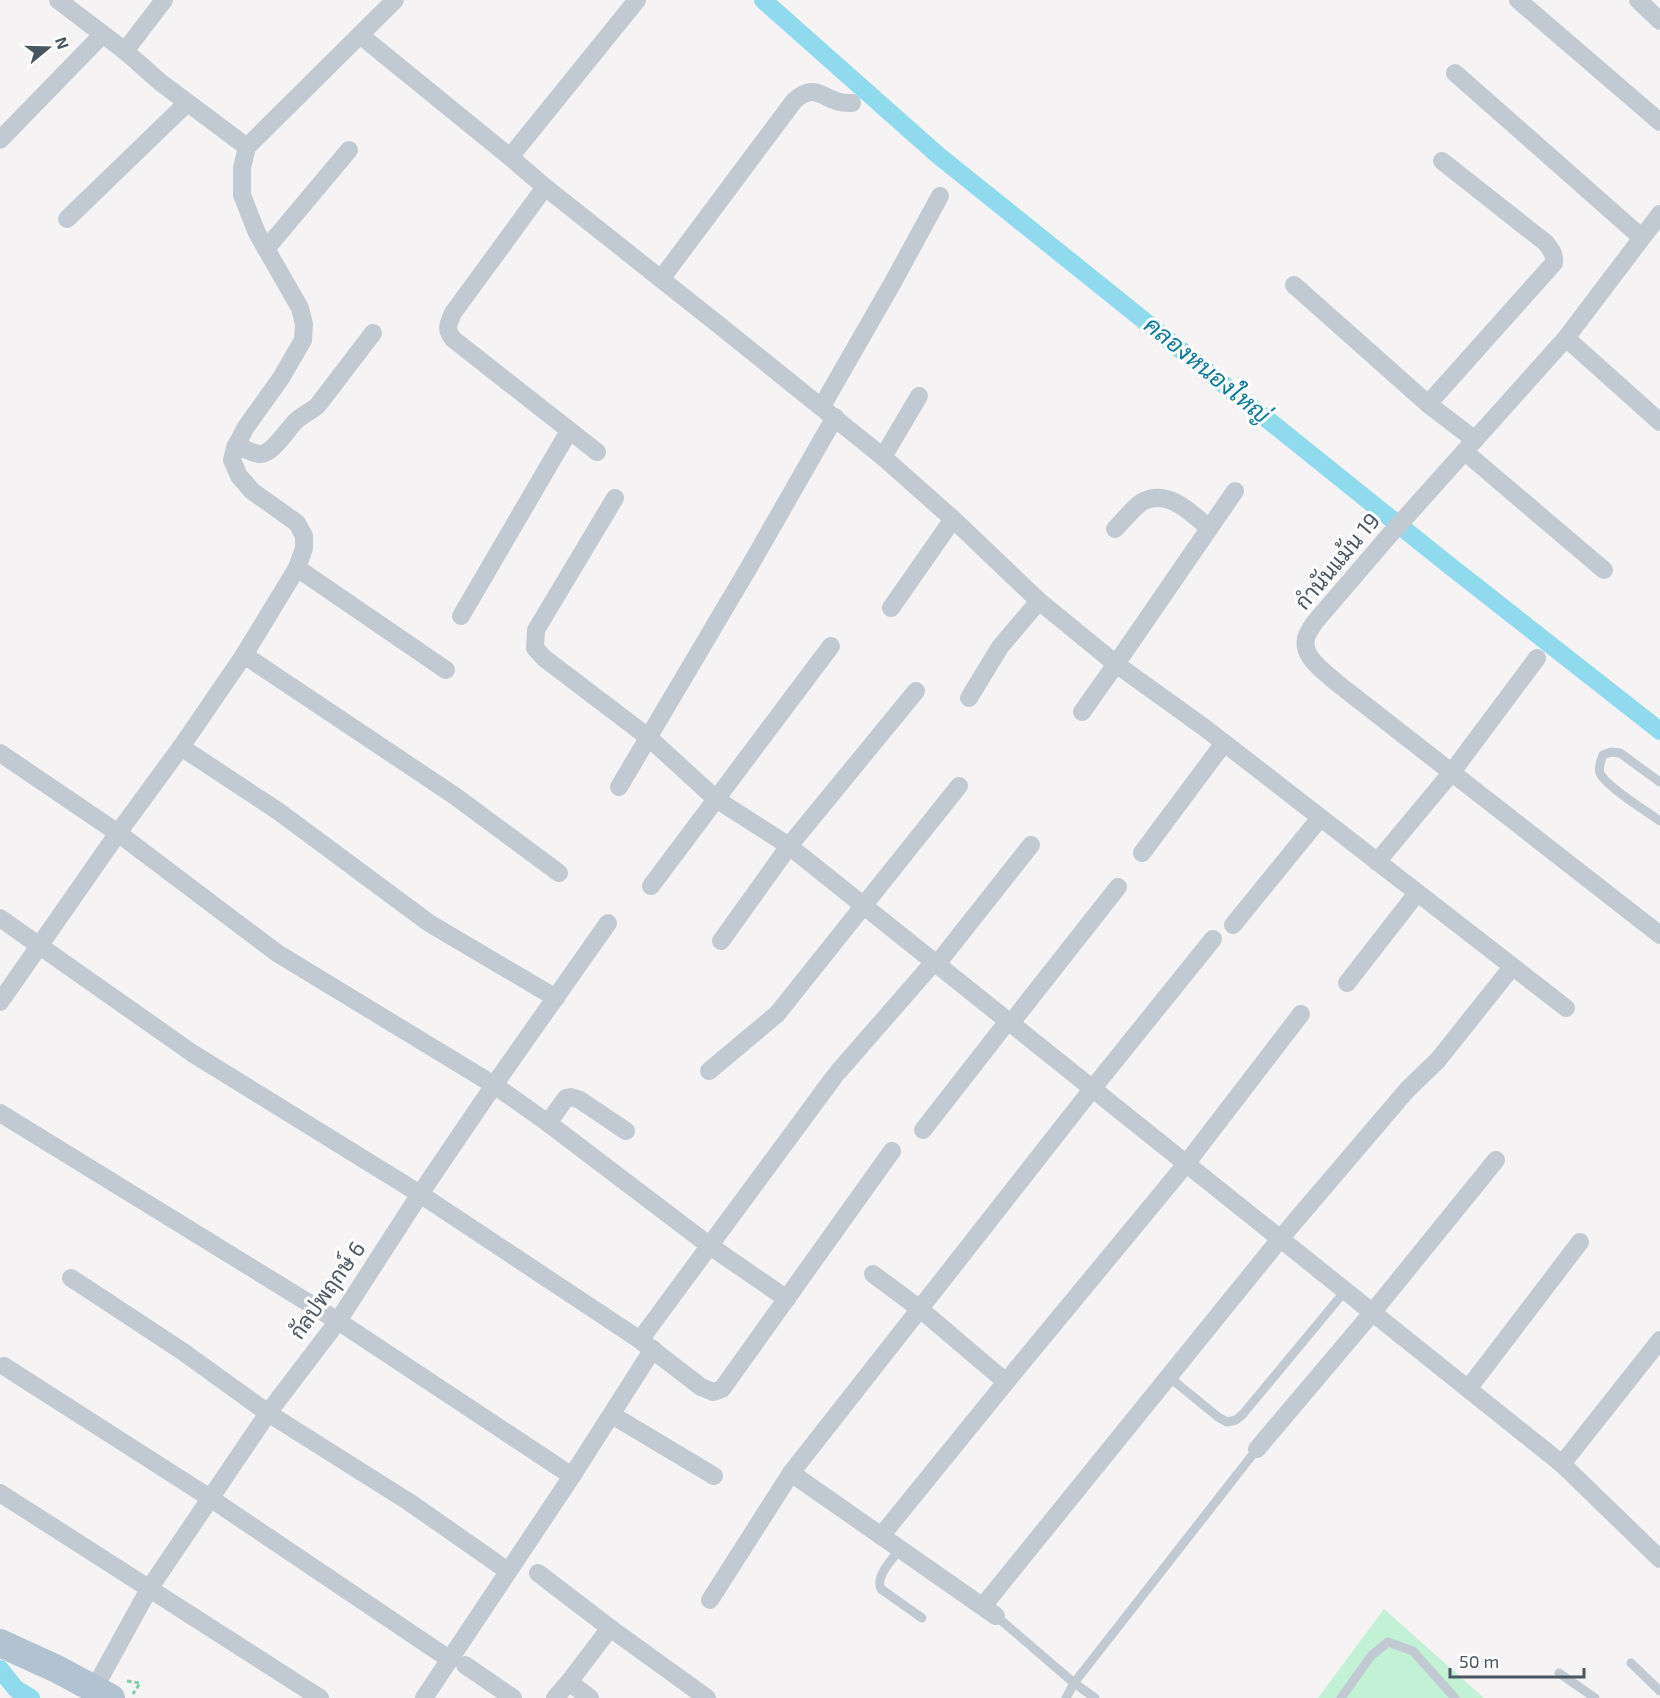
<svg xmlns="http://www.w3.org/2000/svg" width="1660" height="1698" viewBox="0 0 1660 1698" font-family="'Exo 2',Sarabun,sans-serif">
<rect width="100%" height="100%" fill="#f5f3f3"/>
<path fill="#c3f1d5" d="M1384,1609L1484,1698H1318Z"/>
<g fill="none" stroke-linecap="round" stroke-linejoin="round">
<g stroke="#90daee" stroke-width="18">
<path d="M763,0L939,156L1445,562L1660,731"/>
<path d="M0,1669L16,1689L31,1698"/>
</g>
<path stroke="#7ad0a6" stroke-width="3" stroke-dasharray="4.5 3" stroke-linecap="butt" d="M127,1681L140,1683L133,1694"/>
<g stroke="#c1cad2" stroke-width="9">
<path d="M1660,782L1620,753L1611,752L1603,755C1601,761 1598,766 1600,773C1605,786 1648,812 1660,821"/>
<path d="M1169,1377L1218,1417L1227,1422L1236,1420L1243,1414L1345,1291"/>
<path d="M900,1549C892,1560 875,1576 881,1589L922,1618"/>
<path d="M996,1616L1074,1683L1095,1698"/>
<path d="M1631,1663L1660,1691"/>
<path d="M1559,1673L1595,1698"/>
<path d="M1066,1698L1074,1683L1257,1449"/>
<path d="M1341,1698L1371,1656L1388,1642L1413,1651L1455,1698"/>
</g>
<g stroke="#c1cad2" stroke-width="18">
<path d="M58,0L125,51L160,82L247,147"/>
<path d="M1518,0L1660,122"/>
<path d="M1638,0L1660,21"/>
<path d="M360,35L510,157L545,187L724,329L883,457L953,519L1039,601L1116,664L1205,728L1566,1008"/>
<path d="M125,51L164,0"/>
<path d="M1455,73L1641,237"/>
<path d="M0,140L102,35"/>
<path d="M510,157L637,0"/>
<path d="M545,187L453,313C448,325 445,328 453,339L597,452"/>
<path d="M1660,214L1566,338L1387,538L1315,622C1312,626 1309,631 1307,635C1299,656 1324,671 1337,683L1660,935"/>
<path d="M67,219L187,103"/>
<path d="M266,249L349,150"/>
<path d="M661,279L794,101C818,79 824,105 852,103"/>
<path d="M1294,285L1428,404L1475,440"/>
<path d="M1566,338L1660,422"/>
<path d="M1428,404L1554,263C1555,254 1551,250 1546,243L1442,161"/>
<path d="M822,406L892,284L940,196"/>
<path d="M236,445C243,448 252,453 259,454C272,455 286,431 295,422C301,415 311,412 318,405L373,333"/>
<path d="M1465,452L1604,570"/>
<path d="M883,457L919,396"/>
<path d="M615,498L536,630L535,648L544,658L648,737L716,799L789,846L1562,1464L1660,1559"/>
<path d="M1115,529C1122,522 1134,507 1142,502C1168,488 1191,513 1209,528"/>
<path d="M297,568L446,670"/>
<path d="M891,608L953,519"/>
<path d="M461,616L569,431"/>
<path d="M244,655L455,796L559,873"/>
<path d="M969,698L1000,647L1039,601"/>
<path d="M1082,712L1116,664L1235,491"/>
<path d="M181,747L278,811L429,923L556,998"/>
<path d="M0,753L118,833L277,953L494,1085L548,1123L710,1246L787,1299"/>
<path d="M619,787L748,569L835,417"/>
<path d="M1142,853L1224,743"/>
<path d="M1377,862L1452,772L1537,658"/>
<path d="M651,886L831,646"/>
<path d="M0,918L192,1053L420,1194L640,1340L701,1387L713,1392L722,1389L892,1151"/>
<path d="M1233,925L1320,818"/>
<path d="M721,941L789,846L916,691"/>
<path d="M937,964L1031,845"/>
<path d="M1347,983L1417,893"/>
<path d="M0,1002L118,833L181,747L244,655L297,568L304,548V536L297,523L252,491L239,476L232,460L235,448L246,427L281,378L303,340L304,324L300,308L257,233L242,195V168L247,147L395,0"/>
<path d="M1011,1023L1118,887"/>
<path d="M709,1071L777,1014L959,786"/>
<path d="M838,1072L934,962"/>
<path d="M0,1113L338,1321L572,1476"/>
<path d="M548,1123L566,1098L571,1097L580,1100L626,1131"/>
<path d="M923,1130L1008,1021"/>
<path d="M873,1274L920,1309L1006,1382"/>
<path d="M71,1278L182,1351L268,1413L409,1502L508,1571"/>
<path d="M640,1340L834,1077"/>
<path d="M4,1366L210,1498L449,1659"/>
<path d="M1468,1389L1580,1242"/>
<path d="M612,1415L714,1476"/>
<path d="M1257,1449L1372,1313L1496,1160"/>
<path d="M1562,1464L1660,1340"/>
<path d="M791,1473L996,1616"/>
<path d="M0,1493L320,1698"/>
<path d="M881,1536L1006,1382L1186,1164L1301,1014"/>
<path d="M538,1573L610,1628L707,1698"/>
<path d="M710,1600L791,1473L1093,1088L1213,939"/>
<path d="M983,1606L1280,1239L1407,1090L1438,1060L1512,967"/>
<path d="M465,1665L513,1698"/>
<path d="M569,1682L590,1698"/>
<path d="M94,1689L149,1589L268,1413L338,1321L420,1194L494,1085L608,923"/>
<path d="M424,1698L572,1476L653,1349"/>
<path d="M555,1698L569,1682L610,1628"/>
</g>
<path stroke="#b3c2d1" stroke-width="28" d="M0,1643L57,1669L111,1698"/>
</g>
<g text-anchor="middle" stroke-width="6" stroke-linejoin="round" paint-order="stroke">
<g font-size="22" fill="#4a5661" stroke="#fff">
<text transform="translate(1337 561) rotate(-50)" y="8">กำนันแม้น 19</text>
<text transform="translate(327 1290) rotate(-55)" y="8">กัลปพฤกษ์ 6</text>
</g>
<g font-size="24" font-style="italic" fill="#0c7c9b" stroke="#fff">
<text transform="translate(1207 370) rotate(39)" y="8">คลองหนองใหญ่</text>
</g>
</g>
<g transform="translate(48 48) rotate(71)" stroke="#ffffff" stroke-width="4.5" paint-order="stroke">
<path d="M0-4.5L10 22L0 15L-10 22Z" fill="#4a5661"/>
<text y="-9" font-size="16" font-weight="bold" text-anchor="middle" fill="#4a5661">N</text>
</g>
<path d="M1450 1668v9h134v-9" fill="none" stroke="#4a5661" stroke-width="3"/>
<text x="1459" y="1668" font-size="18" fill="#4a5661" stroke="#ffffff" stroke-width="4.5" paint-order="stroke">50 m</text>
</svg>
